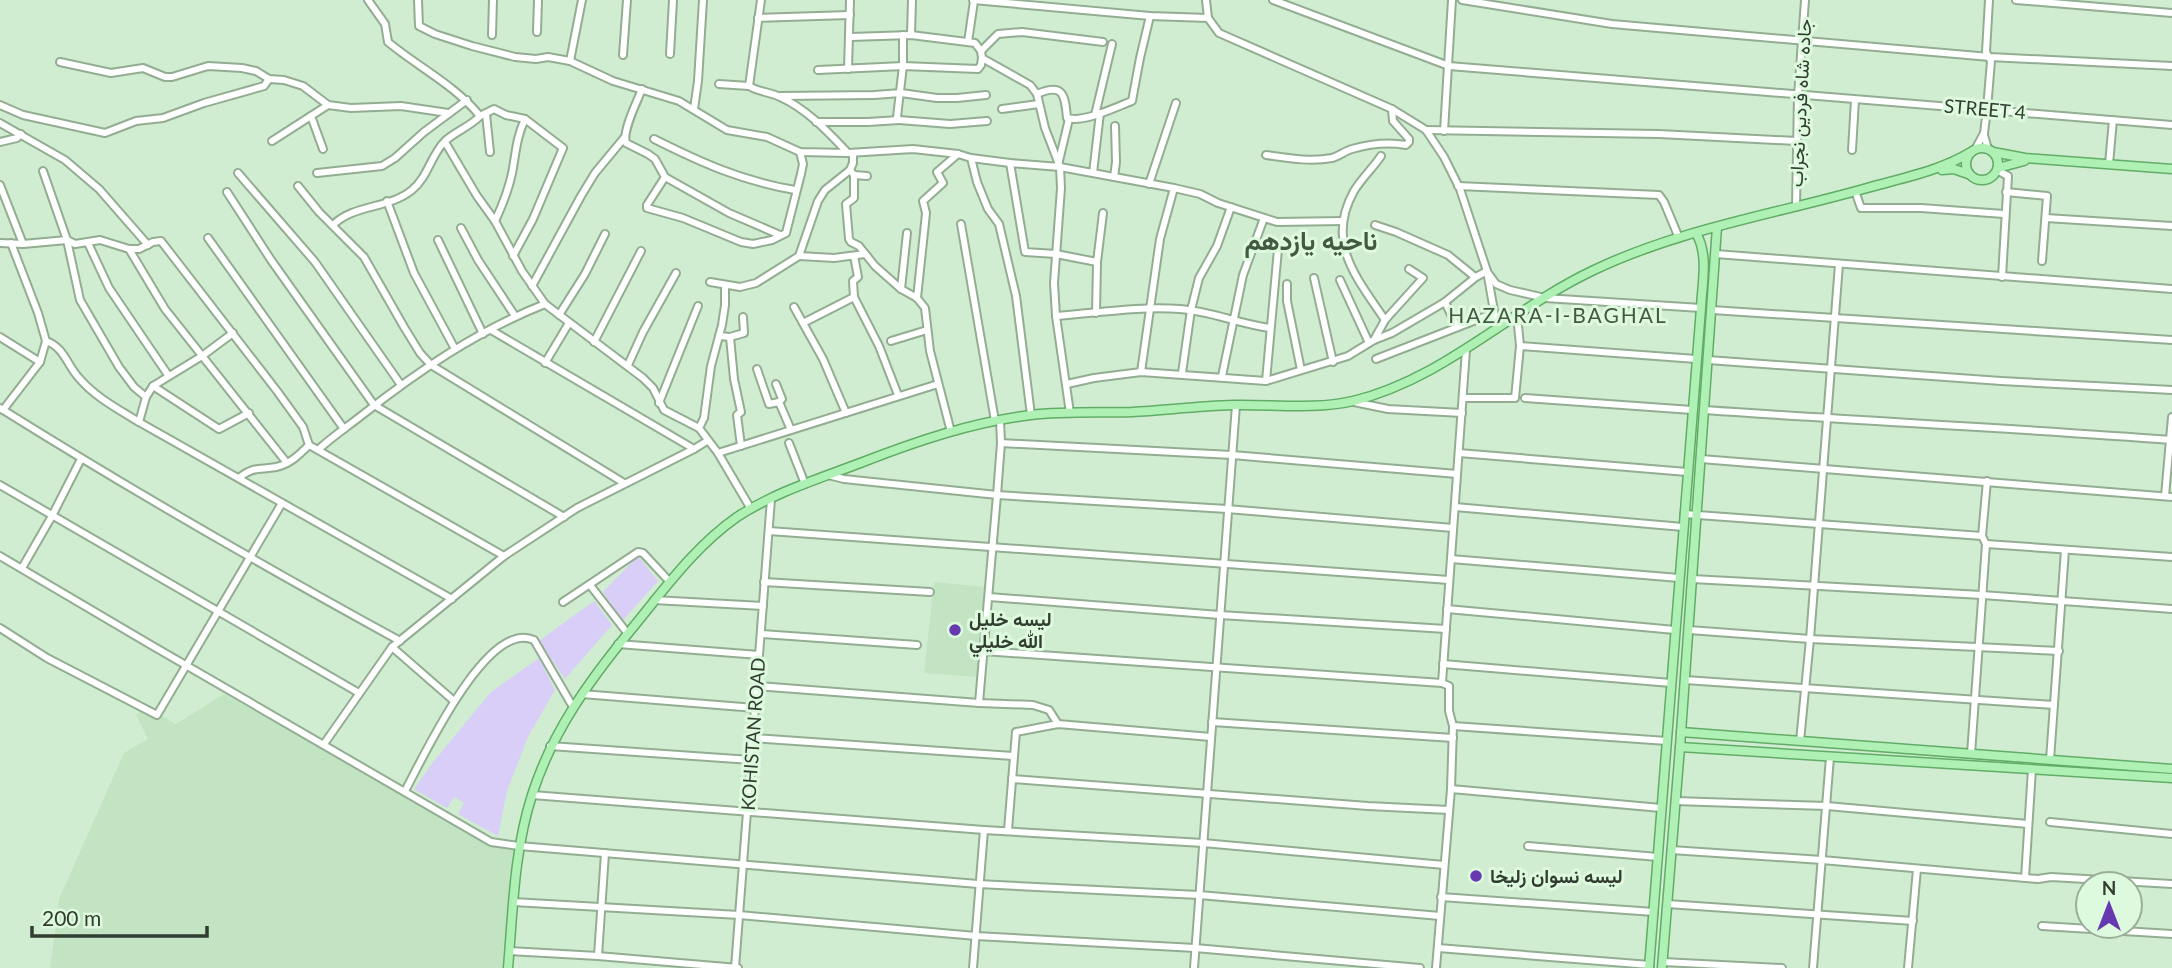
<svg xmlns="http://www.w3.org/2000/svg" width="2172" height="968" viewBox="0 0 2172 968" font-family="Lato,Vazirmatn,sans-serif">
<rect width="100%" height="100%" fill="#d1edd1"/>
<g fill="#c2e4c3">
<path d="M934,582L986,587L978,677L924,673Z"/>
<path d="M224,694L327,750L491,845L519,846L508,968H50L59,899L124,753L148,739L136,715L139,712L162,716L176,724Z"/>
</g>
<g fill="#d8cef7">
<path d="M638,556L658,581L622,621L603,592Z"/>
<path d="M594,601L612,625L565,679L539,641Z"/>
<path d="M539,658L555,690L528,737L507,791L498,836L458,814L464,803L454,797L447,808L414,789L434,761L491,692Z"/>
</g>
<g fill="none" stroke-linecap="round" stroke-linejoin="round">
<defs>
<g id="minor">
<path d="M418,0L419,26L435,34L472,46L515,57L536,59L548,57L570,61L613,81L679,101L727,130L767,137L800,152L848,153L913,149L958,154L971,158L1010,163L1060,167L1174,188L1200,194L1218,203L1277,222L1343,221"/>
<path d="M761,0L749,86C759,92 770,92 780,97C807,109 828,132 848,153"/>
<path d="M973,0L1150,16L1208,18"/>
<path d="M1206,0L1208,18L1219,33L1392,109L1426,130L1444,157L1460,189L1487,271L1497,328"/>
<path d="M1273,0L1449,66L2172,125"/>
<path d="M1462,0L1612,24L1990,57L2172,66"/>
<path d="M2016,0L2172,13"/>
<path d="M758,18L850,15"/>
<path d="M537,32L538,0"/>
<path d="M492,35L493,0"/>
<path d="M903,35V66L897,117L899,120L950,124L987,121"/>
<path d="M911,35L912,0"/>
<path d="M850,37L911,35L975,43L981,51L982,58L1030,85L1037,94L1045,128L1060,167L1061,188L1054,283L1056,316L1070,413"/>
<path d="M968,42L974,1"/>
<path d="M981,51L998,34L1022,32L1103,42"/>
<path d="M670,54L673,0"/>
<path d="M623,55L627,0"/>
<path d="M570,61L582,0"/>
<path d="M60,62L111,73L143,68L165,77H172L208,66L242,68L256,71L269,79L284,80L303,86L328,105L351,108L401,106L448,113"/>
<path d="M848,69L850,0"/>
<path d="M818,70L903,66L978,69L981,65L982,58"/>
<path d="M719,84L749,86"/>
<path d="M642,89C637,102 622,131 626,143L648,154L655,159L665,177L729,213L780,235"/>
<path d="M1037,94C1064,82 1065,96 1067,118C1084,123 1116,107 1132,101L1140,58L1150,16"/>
<path d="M780,96L874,95L901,93L937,98H957L986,95"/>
<path d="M0,105L23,115L105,133L136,121L163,118L204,103L264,86L269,79"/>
<path d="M694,109L698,81L703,0"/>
<path d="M1002,109L1039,104"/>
<path d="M486,114L490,152"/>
<path d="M1095,115L1112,44"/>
<path d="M311,116L323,149"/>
<path d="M480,116L494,109L506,115L525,119L563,148L533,219L513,256"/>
<path d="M816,122H868L899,120"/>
<path d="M0,123L65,160L99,189L148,245"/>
<path d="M1426,130L1659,134L1796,141"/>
<path d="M1444,131L1452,0"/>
<path d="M1984,135L1988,149"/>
<path d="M654,139C702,163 742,181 795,190"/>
<path d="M272,141L328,105"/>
<path d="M0,142L17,138L21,134"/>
<path d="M445,142L477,196L495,221L522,271L545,304L643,378L653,388L664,410L699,428L718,453L751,509"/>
<path d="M1976,148L1984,133L1987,109L1991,61L1986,52L1989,0"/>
<path d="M1852,150L1855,100"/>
<path d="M1266,155C1288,158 1310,162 1332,158C1339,156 1345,151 1352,149C1369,144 1389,142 1406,145L1409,142V139L1393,121L1392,109"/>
<path d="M1381,156C1373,168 1361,179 1354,191C1325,243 1357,278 1385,320"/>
<path d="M971,158L977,182L988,209L999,224L1016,296L1031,415"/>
<path d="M1010,163L1025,252L1056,254L1097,262"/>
<path d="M2109,164L2113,120"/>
<path d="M1058,165L1069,119"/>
<path d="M850,170L854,175V198L846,204L849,239L851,242L859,246L875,266L901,289L917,298L925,308L930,351L951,432"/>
<path d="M1997,170L2008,176L2002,277"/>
<path d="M43,171L67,240L80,300L119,367L134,387L146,397"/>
<path d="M238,173L315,262L401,385"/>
<path d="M317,173L382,166L395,158L424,132L467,100"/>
<path d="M1093,173L1100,113"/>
<path d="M854,175L867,176"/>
<path d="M665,177L647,205V208L683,218L741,242L753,244L772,240L786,233L801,174L803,164L800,152"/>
<path d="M1114,177L1116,162L1115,126"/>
<path d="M1149,184L1176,103"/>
<path d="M0,185L23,244"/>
<path d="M298,186L319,212L364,257L404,327L420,353L431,365L624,483"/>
<path d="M1458,186L1659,195L1664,202L1679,238"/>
<path d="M1855,191L1861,208H1921L2004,214"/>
<path d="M227,192L271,260L374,405L564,517"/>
<path d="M2006,192L2047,196L2042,261"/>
<path d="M387,201L414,273L455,349"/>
<path d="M1796,207L1798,96L1805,0"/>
<path d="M2046,218L2172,226"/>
<path d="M495,221C503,204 510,186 513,168C516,150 517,136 525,119"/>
<path d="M961,224L995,421"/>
<path d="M333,225C354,204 389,209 412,190C428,177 431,155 445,141C456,131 471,126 480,116C455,85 418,67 388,42L385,24L368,0"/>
<path d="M1375,225L1396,232L1448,255L1475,277"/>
<path d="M461,228L478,260L515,316"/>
<path d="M208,238L344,429"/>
<path d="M438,240L483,334"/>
<path d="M0,243L23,244L67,240L75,244L100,240L129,249H139L153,242L161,241L277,391L303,427L309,445L504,556"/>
<path d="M88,243L109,288L168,375"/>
<path d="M129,249L165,309L287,463"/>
<path d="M1716,254L2172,289"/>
<path d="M799,256L834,258L865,254"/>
<path d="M854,256L858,277L853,281L854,297L879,346L898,395"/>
<path d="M1488,273L1496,284L1510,290L1545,298L1701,308"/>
<path d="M1314,278L1333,362"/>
<path d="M1340,280L1369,343"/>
<path d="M710,282L740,287L756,283L799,256L818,201L825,190L850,170L853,163V153"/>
<path d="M1287,284V301L1301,370"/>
<path d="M532,286L581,196L595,173L624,138"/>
<path d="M901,289L907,233"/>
<path d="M917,298L925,223L926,213L923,201L943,183L937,172L958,154"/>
<path d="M1445,302L1457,327"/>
<path d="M794,307L823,359L846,413"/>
<path d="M1712,310L2172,340"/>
<path d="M1096,313L1097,262L1103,213"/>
<path d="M559,315L585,274L605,234"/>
<path d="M1056,316C1097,313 1139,306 1180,309C1211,311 1239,324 1270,328"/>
<path d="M803,323L854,297"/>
<path d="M491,330L694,449L707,441"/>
<path d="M719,336L730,337L744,333L743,317"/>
<path d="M0,337L40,362"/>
<path d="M730,337L734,379L741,412L737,415L741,446"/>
<path d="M1374,340L1385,320L1423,278L1409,269"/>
<path d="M46,341C64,347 67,365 79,378C95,397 118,409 139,422L452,599"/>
<path d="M891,341L927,330"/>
<path d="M594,342L641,251"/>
<path d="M1520,346L1696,359"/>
<path d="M1376,359L1494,313"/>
<path d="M1708,360L2001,381L2172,390"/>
<path d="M545,363L569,323"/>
<path d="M628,365L643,332L676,273"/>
<path d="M757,369L769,404L779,402"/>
<path d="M1141,372L1160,239L1174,188"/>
<path d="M1182,373L1191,310L1199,278L1217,246L1231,207"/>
<path d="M1222,376L1243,275L1264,218"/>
<path d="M1266,381L1278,249"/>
<path d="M776,384L782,399L779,402L791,430"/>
<path d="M1067,384L1094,378L1141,372L1266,381L1348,356L1374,340L1392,333L1445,302L1476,277L1487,271"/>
<path d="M153,386L219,429L249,413"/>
<path d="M1463,398H1515L1520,346L1517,315"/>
<path d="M1525,398L1692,410"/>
<path d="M1354,402L1388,409L1462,413"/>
<path d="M659,403L698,306"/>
<path d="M0,408C131,490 265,567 400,641"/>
<path d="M3,410L40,362L46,341L38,313L11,243"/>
<path d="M1705,410C1860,421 2016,428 2172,440"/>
<path d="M139,422L146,397L153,386L202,356L233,333"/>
<path d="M699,428L704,418L711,366L722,325L725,305V285"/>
<path d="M789,443L805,484"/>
<path d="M1001,443L1232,455L1457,474"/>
<path d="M319,449C332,437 347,427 361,416C418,371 477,331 545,304"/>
<path d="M718,453L938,384"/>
<path d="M1459,453L1687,472"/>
<path d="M1701,459L2172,497"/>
<path d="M828,475L844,479L997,495L1227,509L1453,528"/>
<path d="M239,478C253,466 260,470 276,467C290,464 299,455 309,445"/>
<path d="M0,485L359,693"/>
<path d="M2165,496L2172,417"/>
<path d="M1455,507L1683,527"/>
<path d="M1684,514L1982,536"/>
<path d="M769,531L1449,580"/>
<path d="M1986,544L2172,557"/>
<path d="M0,556L151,645L491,842L519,846L978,884L1199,895L1440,916"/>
<path d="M1451,559L1679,578"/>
<path d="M22,568L52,516L81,459"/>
<path d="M1692,579L1982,595L2172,609"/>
<path d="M764,582L930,592"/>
<path d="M590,585L628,634"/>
<path d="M989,597L1220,615L1446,629"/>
<path d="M654,600L763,606"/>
<path d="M563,602L638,552L643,553L669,581"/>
<path d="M1447,609L1675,630"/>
<path d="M0,628L47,658L157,715L282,503"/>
<path d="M1689,630L1810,639L2059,651"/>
<path d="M761,634L917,645"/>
<path d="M618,644L759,655"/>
<path d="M392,647L454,701"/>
<path d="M983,651L1442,683"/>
<path d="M1443,664L1671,683"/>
<path d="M1685,680L2054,705"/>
<path d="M757,686L979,703L1033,705L1049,710L1058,724"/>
<path d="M582,694L755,708"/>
<path d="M979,703L997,495L1001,443L1000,420"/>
<path d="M1212,722L1453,738"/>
<path d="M1453,726L1667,741"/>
<path d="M753,738L1013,756"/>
<path d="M1800,741L1810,639L1839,264"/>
<path d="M324,744L392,647L504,556L577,508L694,449"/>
<path d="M550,746L751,760"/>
<path d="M1971,754L1986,544L1982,536L1987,481"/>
<path d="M2050,760L2065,550"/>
<path d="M1012,779L1368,806L1449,810"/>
<path d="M1451,789L1661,808"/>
<path d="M405,791C422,760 487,618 534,640L573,707"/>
<path d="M532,795L984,830L1203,843L1444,865"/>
<path d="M1675,801L1827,806L2028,824"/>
<path d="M2050,822L2172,834"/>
<path d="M1008,830L1016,732L1058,724L1211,737"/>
<path d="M1528,846L1658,857"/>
<path d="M1671,850L1822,860L2038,879L2051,877L2172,884"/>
<path d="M2025,878L2032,769"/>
<path d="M1441,897L1654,912"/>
<path d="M513,902L739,915L976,936L1195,948L1420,968"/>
<path d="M1667,904L1913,921"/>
<path d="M2042,926L2172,934"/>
<path d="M1438,948L1650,965"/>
<path d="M509,951L598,956L738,968"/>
<path d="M598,956L605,853"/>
<path d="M1663,962L1782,968"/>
<path d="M735,968L771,499"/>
<path d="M973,968L984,830"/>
<path d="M1194,968L1236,405"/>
<path d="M1436,968L1451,789L1453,726L1449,711V686L1442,683L1466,350"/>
<path d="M1813,968L1830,757"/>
<path d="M1908,968L1917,869"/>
</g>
<g id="major">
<circle cx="1982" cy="164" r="16"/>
<path d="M1993,152L2025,158L2172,169"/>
<path d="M1998,168L2024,161"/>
<path d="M1942,170L1954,169L1968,174"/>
<path d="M1681,732L2172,769"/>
<path d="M1680,747L2172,778"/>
<path d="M508,968C513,910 514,851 532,795C552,732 589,681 630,631C663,591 694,547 737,517C775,492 821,478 863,462C917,441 973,422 1031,415C1065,411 1099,413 1132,412C1166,410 1200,406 1233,405C1272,404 1314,410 1353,401C1444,379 1511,309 1594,270C1680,229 1776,214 1867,188C1902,178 1940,171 1971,152"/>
<path d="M1649,968L1701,308C1702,284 1709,255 1696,233"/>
<path d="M1662,968L1680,747L1717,227"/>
</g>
</defs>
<use href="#minor" stroke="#93ad93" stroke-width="10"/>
<use href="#major" stroke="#61ac66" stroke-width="11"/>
<use href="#minor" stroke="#fff" stroke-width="6"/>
<use href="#major" stroke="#aff1b4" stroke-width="8"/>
</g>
<g fill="#6739b1" stroke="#defade" stroke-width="2.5">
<circle cx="955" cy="630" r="7"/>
<circle cx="1476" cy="876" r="7"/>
</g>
<g text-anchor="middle" stroke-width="6" stroke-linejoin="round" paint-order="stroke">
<g font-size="19" fill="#323d32" stroke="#defade">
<text transform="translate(1800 103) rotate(-87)" y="7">جاده شاه فردین نجراب</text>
<text transform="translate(1985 109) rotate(5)" y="7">STREET 4</text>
<text transform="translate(753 734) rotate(-86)" y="7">KOHISTAN ROAD</text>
</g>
<g font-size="19" font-weight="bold" fill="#323d32" stroke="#defade" text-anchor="start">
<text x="969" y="626">ليسه خليل<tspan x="969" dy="22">الله خليلي</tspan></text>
<text x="1490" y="883">لیسه نسوان زلیخا</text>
</g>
<g font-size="21" letter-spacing="2" fill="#425a42" stroke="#defade">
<text x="1558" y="323">HAZARA-I-BAGHAL</text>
</g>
<g font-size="26" font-weight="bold" fill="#425a42" stroke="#defade">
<text x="1311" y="250">ناحیه یازدهم</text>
</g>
</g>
<g transform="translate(2109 905)"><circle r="33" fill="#defade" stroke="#99ae99" stroke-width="2"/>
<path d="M0-5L12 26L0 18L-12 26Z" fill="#6739b1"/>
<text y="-10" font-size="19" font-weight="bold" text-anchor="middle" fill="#323d32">N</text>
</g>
<path d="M32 926v10h175v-10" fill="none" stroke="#323d32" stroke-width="3.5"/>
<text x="42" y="926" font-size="21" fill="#323d32" stroke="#defade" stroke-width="5" paint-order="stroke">200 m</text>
</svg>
